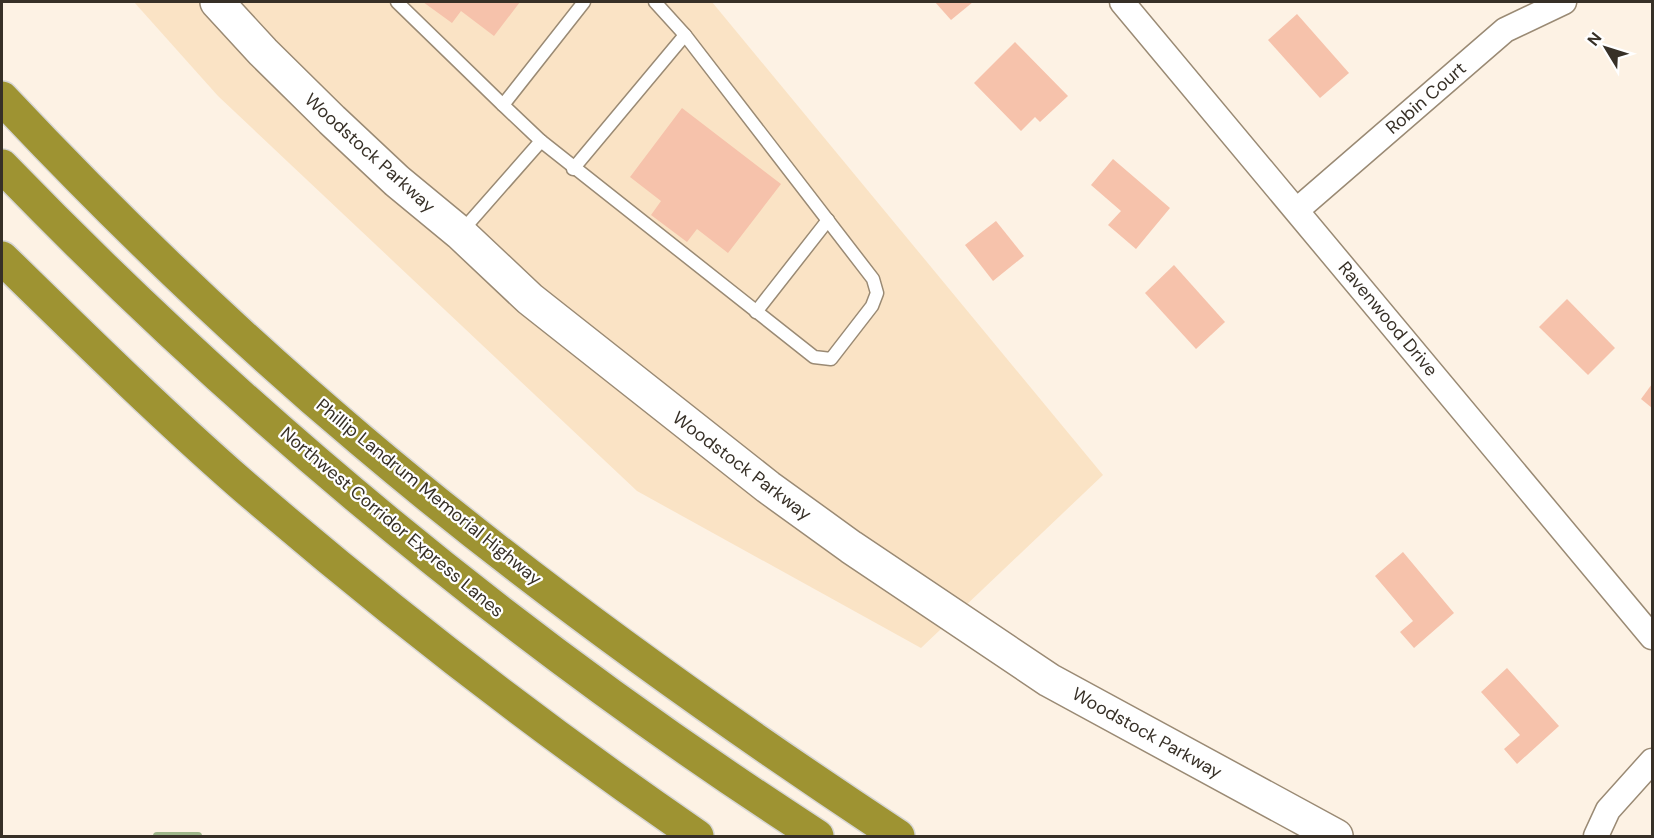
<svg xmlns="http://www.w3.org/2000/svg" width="1654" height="838" viewBox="0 0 1654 838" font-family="'DM Sans',sans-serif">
<rect width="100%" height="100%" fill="#fdf2e4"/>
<path fill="#fae3c5" d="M134,2H712L1103,475L921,648L637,491L218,96Z"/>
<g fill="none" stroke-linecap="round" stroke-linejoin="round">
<path stroke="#9fb78a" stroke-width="8" d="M157,836H198"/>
</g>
<g fill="#f6c2ab">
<path d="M423,2H520L494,36L461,11L452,23Z"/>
<path d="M935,2H973L951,20Z"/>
<path d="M1297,14L1349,73L1320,98L1268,40Z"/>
<path d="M1015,42L1068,96L1040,122L1035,117L1021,131L974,83Z"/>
<path d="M682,108L781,184L728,253L697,229L687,242L651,215L661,201L630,177Z"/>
<path d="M1113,159L1170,208L1136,249L1108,225L1121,211L1091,185Z"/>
<path d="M996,221L1024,256L993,281L965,245Z"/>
<path d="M1174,265L1225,322L1196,349L1145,293Z"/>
<path d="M1567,299L1615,348L1588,375L1539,327Z"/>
<path d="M1652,384V408L1641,399Z"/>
<path d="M1403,552L1454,613L1414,648L1400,632L1413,621L1375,576Z"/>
<path d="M1507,668L1559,726L1517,764L1504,749L1520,735L1481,692Z"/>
</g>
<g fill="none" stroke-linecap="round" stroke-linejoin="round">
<defs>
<g id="service">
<path d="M397,2L503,105"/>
<path d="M541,141L503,105L584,2"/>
<path d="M573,169L685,35L655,2"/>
<path d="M461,232L541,141L814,357L831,359L872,306L877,293L873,279L685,35"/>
<path d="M756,312L828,220"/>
</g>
<g id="minor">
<path d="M1122,2L1652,637"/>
<path d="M1297,210L1505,30L1564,2"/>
<path d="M1596,836L1608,810L1652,761"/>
</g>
<path id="secondary" d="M217,2L263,52L332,120L397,181L460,233L530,299L768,487L851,547L1049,680L1336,836"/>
<g id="motorway">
<path d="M2,98C115,218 235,334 362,441C531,584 713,714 898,836"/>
<path d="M2,166C247,419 521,645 817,836"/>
<path d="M2,258C80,334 158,411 240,483C386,609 538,727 697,836"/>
</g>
</defs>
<use href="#service" stroke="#9a8a74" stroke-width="15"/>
<use href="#minor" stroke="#9a8a74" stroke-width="27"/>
<use href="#secondary" stroke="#9a8a74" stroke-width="36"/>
<use href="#motorway" stroke="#d7d6d4" stroke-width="36"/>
<use href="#service" stroke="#fff" stroke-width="12"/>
<use href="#minor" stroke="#fff" stroke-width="24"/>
<use href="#secondary" stroke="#fff" stroke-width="33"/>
<use href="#motorway" stroke="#9e9332" stroke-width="33"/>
</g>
<g text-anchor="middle" stroke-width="4.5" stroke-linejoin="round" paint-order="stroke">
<g font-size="18" fill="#373027" stroke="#fff">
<text transform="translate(1426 98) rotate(-41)" y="6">Robin Court</text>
<text transform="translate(370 153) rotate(42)" y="6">Woodstock Parkway</text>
<text transform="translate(1388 319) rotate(50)" y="6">Ravenwood Drive</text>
<text transform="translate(742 466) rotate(37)" y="6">Woodstock Parkway</text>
<text transform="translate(429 492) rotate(39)" y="6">Phillip Landrum Memorial Highway</text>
<text transform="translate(392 522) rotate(40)" y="6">Northwest Corridor Express Lanes</text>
<text transform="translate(1147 733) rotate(29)" y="6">Woodstock Parkway</text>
</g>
</g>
<rect width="1654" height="838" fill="none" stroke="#373027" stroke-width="6"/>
<g transform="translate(1606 48) rotate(308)" stroke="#ffffff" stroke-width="4.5" paint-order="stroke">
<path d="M0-4.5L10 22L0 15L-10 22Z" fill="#373027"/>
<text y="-9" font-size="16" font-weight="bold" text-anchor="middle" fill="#373027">N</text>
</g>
</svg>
